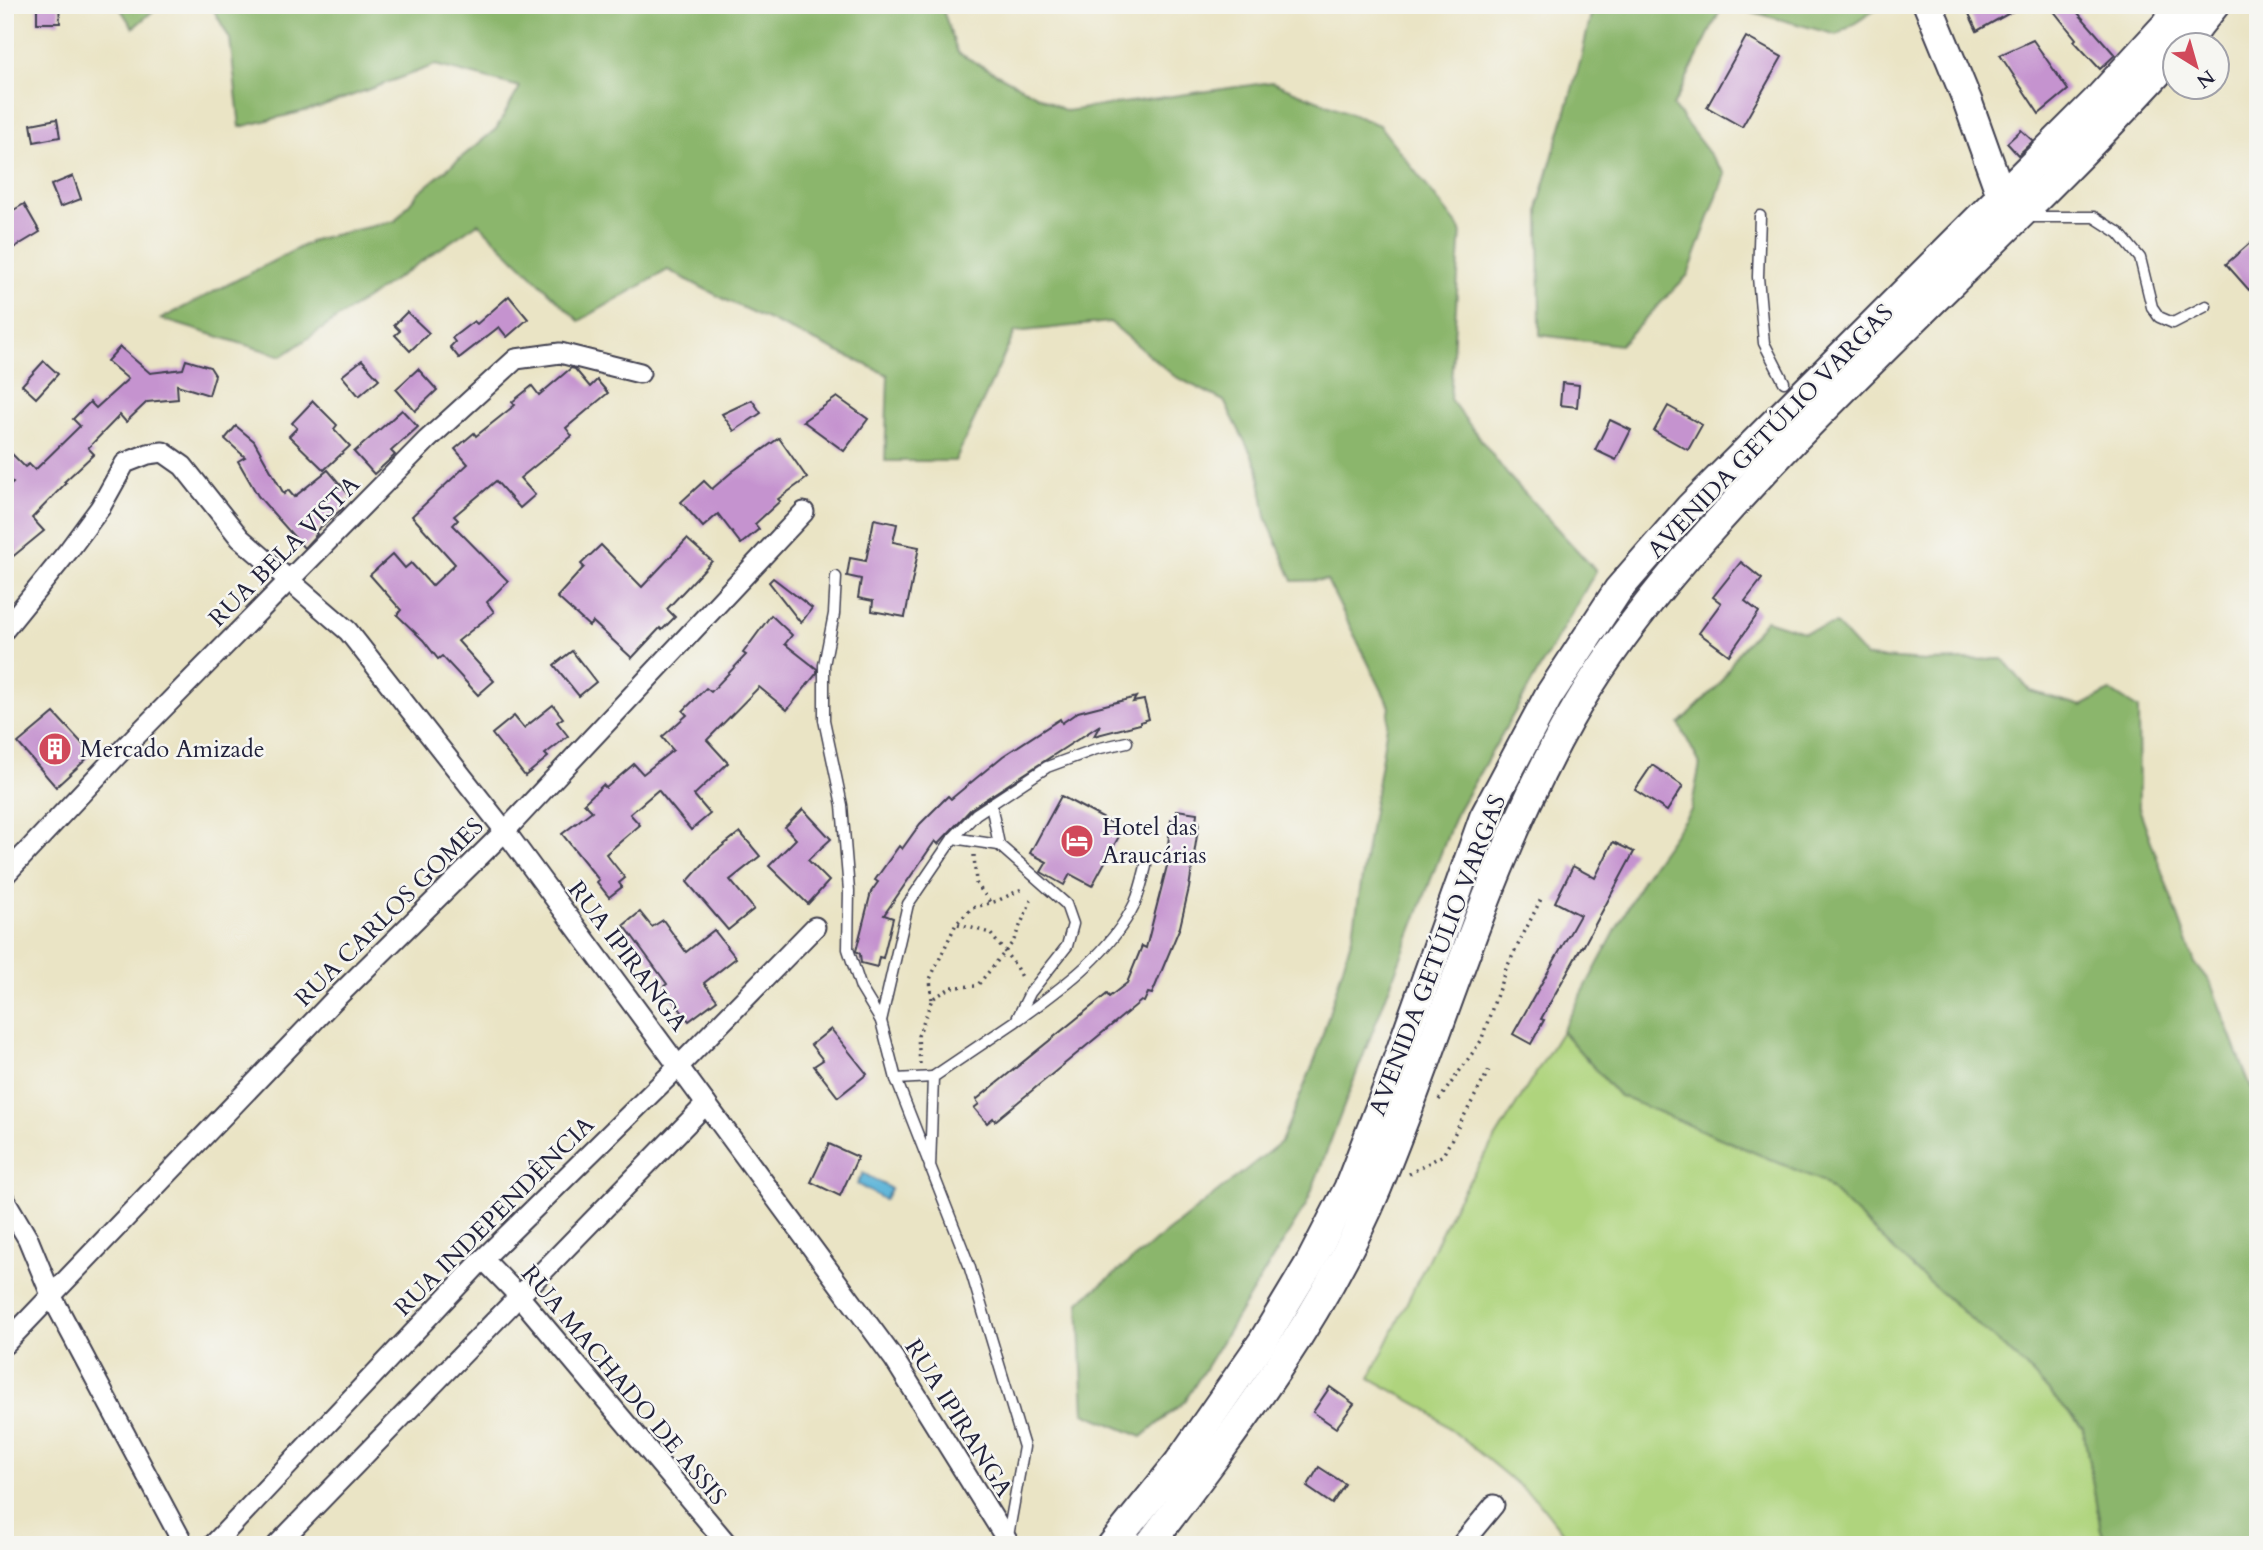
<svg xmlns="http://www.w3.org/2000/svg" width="2263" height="1550" viewBox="0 0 2263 1550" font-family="Cardo,serif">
<rect width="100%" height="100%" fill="#f6f6f2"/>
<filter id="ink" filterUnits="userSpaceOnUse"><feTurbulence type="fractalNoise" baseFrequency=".0143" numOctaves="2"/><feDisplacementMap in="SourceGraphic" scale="14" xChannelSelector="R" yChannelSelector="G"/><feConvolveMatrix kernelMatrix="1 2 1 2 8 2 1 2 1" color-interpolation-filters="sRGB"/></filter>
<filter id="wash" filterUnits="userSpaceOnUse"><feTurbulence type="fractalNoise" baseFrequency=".00686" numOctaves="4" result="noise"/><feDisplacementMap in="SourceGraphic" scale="28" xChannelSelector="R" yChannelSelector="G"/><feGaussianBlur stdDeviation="1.57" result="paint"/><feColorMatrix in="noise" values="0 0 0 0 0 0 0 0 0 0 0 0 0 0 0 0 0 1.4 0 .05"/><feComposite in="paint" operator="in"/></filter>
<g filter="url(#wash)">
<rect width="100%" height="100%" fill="#eae4c5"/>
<path fill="#afd47d" stroke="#687b5c" stroke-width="2" d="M1562,1031L1618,1095L1822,1181L1915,1270L2023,1364L2083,1428L2101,1530L2108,1545H1573L1538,1501L1426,1409L1370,1378L1456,1202Z"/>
<g fill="#8bb66c" stroke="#566c54" stroke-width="2">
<path d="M118,5H160L133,28Z"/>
<path d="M211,5H941L958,53L1066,111L1272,82L1379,125L1461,230L1450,399L1507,474L1596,571L1456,814L1306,1205L1185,1401L1142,1437L1084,1413L1079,1302L1281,1142L1315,1060L1353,933L1390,707L1327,580L1293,581L1266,517L1258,467L1224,401L1174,376L1110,322L1015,332L955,461H885L888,375L728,301L668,270L579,321L478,223L282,356L161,319L316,239L395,221L419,192L496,129L520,87L435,65L321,107L240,127L230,39Z"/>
<path d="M1593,5H1723L1673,106L1725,174L1688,275L1620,345L1540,335L1539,203L1581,59Z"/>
<path d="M1727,5H1883L1837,35Z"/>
<path d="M1766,620L1804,632L1836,624L1866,657L1927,661L2003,659L2030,691L2082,706L2110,691L2138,709L2139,808L2195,963L2211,984L2250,1085L2258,1098V1545H2108L2101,1530L2083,1428L2023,1364L1915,1270L1822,1181L1618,1095L1562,1031L1644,877L1691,810L1700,764L1679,724L1719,685L1737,654Z"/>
</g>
<path fill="#5bb4d8" stroke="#3e6b8a" stroke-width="2" d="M863,1173L891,1189L885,1200L857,1184Z"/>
<g id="blocks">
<g fill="#c593cf">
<path d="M37,5H59L60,23H37Z"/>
<path d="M1965,5H2024L1977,31Z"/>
<path d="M2049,5H2071L2115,55L2100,69L2074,41L2076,39Z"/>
<path d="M1746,37L1782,57L1742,127L1707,107Z"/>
<path d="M2033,40L2068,90L2039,114L2000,55Z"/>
<path d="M57,119L60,137L34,142L31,124Z"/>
<path d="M2021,130L2033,141L2018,155L2007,143Z"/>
<path d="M73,176L81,199L60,207L51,185Z"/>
<path d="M24,204L40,232L5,253V215Z"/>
<path d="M2258,236V282L2249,290L2226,264Z"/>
<path d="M509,296L528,319L507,337L499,327L459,358L450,347L455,342L452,338L474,321L477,324Z"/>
<path d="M407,312L429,333L410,351L395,335L400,331L394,325Z"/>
<path d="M120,347L150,373L183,369L186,360L210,367L215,375L209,395L177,385L178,399L147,402L126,422L120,415L88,448L94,454L64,482L66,483L32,518L44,531L5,563V490L13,483L5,475V447L25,467L29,464L35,470L80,426L73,419L90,402L96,408L128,379L107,361Z"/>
<path d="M362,360L379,379L359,396L342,376Z"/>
<path d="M44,361L58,374L36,398L22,385Z"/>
<path d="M571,368L575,369L590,387L597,380L608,393L566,428L572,436L520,478L535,495L520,508L496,481L454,516L458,520L453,525L508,581L487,602L494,612L458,641L494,681L478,695L442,656L438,659L423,640L397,615L401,610L370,575L393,554L405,568L411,563L432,586L455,564L412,516L468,464L455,449L474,433L476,436L515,405L512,402L532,386L539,395Z"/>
<path d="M418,369L437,390L415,411L396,389Z"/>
<path d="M1562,383L1579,385L1577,407L1560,405Z"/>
<path d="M837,397L868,419L844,451L803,421Z"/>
<path d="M752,400L761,413L734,431L722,414Z"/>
<path d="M313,401L337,425L334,429L350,446L324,470L289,436L297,428L292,423Z"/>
<path d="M1668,406L1702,425L1688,450L1654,431Z"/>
<path d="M402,410L418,427L391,451L395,455L374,474L354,452Z"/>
<path d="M1610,420L1631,430L1616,460L1595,450Z"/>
<path d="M236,426L254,441L284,494L288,490L294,497L328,470L350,496L340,505L343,508L315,532L317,534L304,548L258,496L238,461L245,457L225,439Z"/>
<path d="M779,438L807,478L778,499L780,501L755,524L759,529L741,544L718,514L703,527L681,502L704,481L712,489L733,471Z"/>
<path d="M874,519L897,524L893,542L919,547L905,617L872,611L873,601L858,598L861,579L847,576L850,558L866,561Z"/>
<path d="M687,539L712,561L667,609L675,617L662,630L660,628L632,658L593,622L589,626L557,597L584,567L581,564L601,545L642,587Z"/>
<path d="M1741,562L1762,579L1745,601L1759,612L1729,655L1699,633L1721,603L1713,597Z"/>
<path d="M773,578L812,608L801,623L769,582Z"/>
<path d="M771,615L792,635L785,644L817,669V673L787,710L759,687L707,740L728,763L694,795L710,814L691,830L658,790L630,814L640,825L606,854L625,878L619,883L622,887L609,897L597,882L599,880L562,834L592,811L584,803L603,785L606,788L634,764L643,774L673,750L662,737L687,715L683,711L706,688L711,692L746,655L743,653Z"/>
<path d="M572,651L596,682L579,696L554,665Z"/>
<path d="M1136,697L1133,702L1144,700L1149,719L1140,722V724L1094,736L1100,725L972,808L938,844L935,841L884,915L893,918L883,958L879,957L877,967L861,963L860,954L856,951L871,892L878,882L875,880L899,846L902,849L920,824L948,796L951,799L1003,756L1060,719L1062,723L1078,712Z"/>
<path d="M553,705L563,718L557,722L568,736L545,754L548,757L525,776L492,734L514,716L524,728Z"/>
<path d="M54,713L92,754L56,787L18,743Z"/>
<path d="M1652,765L1683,786L1667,811L1635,790Z"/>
<path d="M1061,796L1123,829L1092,886L1070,874L1064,885L1041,872L1047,862L1030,853Z"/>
<path d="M803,809L831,839L808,860L829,881L808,904L769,866L796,839L785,827Z"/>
<path d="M1177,810L1197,813L1196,822H1199L1189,888L1180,927L1152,994L1148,993L1144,1002L1141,1001L995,1121L993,1118L987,1123L974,1108L979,1104L976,1100L1107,994L1109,997L1127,983L1142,946L1146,948L1168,862L1166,861L1171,820L1176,821Z"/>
<path d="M740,832L760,856L730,880L754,909L728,930L687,882L711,855Z"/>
<path d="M1613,842L1634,852L1583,947L1582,946L1541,1019L1544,1020L1531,1044L1513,1034L1580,915L1555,902L1573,866L1595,878Z"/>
<path d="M640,912L652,927L663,920L686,952L714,930L736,958L704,983L717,1000L689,1021L663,987L667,984L624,925Z"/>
<path d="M831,1029L867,1074L838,1097L814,1066L823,1060L811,1045Z"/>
<path d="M829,1144L858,1157L840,1196L811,1182Z"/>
<path d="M1330,1387L1354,1404L1336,1428L1313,1412Z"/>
<path d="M1319,1467L1345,1484L1332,1504L1307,1487Z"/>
</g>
</g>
</g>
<g filter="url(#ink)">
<use href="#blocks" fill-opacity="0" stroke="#403f50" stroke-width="2"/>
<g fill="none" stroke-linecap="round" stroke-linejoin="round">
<defs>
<g id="lane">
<path d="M1760,216L1758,277L1764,343L1784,382"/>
<path d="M2026,217H2094L2119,233L2140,258L2152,307L2159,317L2173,323L2206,306"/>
<path d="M836,577L834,614L824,665V720L842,805L849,891L848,949L861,988L881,1021"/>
<path d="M991,804L999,845"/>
<path d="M953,838L976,814L1047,767L1096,749L1127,742"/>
<path d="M1019,1019C1063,987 1110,954 1135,903C1140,891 1143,878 1146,866"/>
<path d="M896,1079L933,1077"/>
<path d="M930,1168L933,1077L1016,1021L1030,993L1067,946L1073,924L1066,904L999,845L953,838L908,904L881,1021L896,1079L969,1265L1024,1447L1008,1536"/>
</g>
<g id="street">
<path d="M5,629L69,550L100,508L125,463L148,454L163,452L183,466L240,538L348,631L505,831L894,1359L1010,1545"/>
<path d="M5,875L125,747L427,440L516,359L560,353L640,373"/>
<path d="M5,1200L28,1239L52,1297L184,1545"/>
<path d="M483,1259L518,1295L728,1545"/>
<path d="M5,1344L334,1000L505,831L804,512"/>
<path d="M213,1545L483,1259L679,1066L815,927"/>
<path d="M277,1545L706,1104"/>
<path d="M1461,1545L1494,1505"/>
</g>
<g id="secondary">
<path d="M1928,5L1967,100L2001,195L2010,206"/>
<path d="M2182,46L2215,5"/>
<path d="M1112,1545L1179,1462L1263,1341L1311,1261L1348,1189L1387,1089L1484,817L1548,697L1618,590L1690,507L2097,100L2184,5"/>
<path d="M1149,1545C1234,1433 1322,1319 1377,1188C1442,1032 1486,868 1569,720C1622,626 1695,545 1768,467C1901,326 2046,198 2176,53"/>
</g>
</defs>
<use href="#lane" stroke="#403f50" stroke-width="13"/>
<use href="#street" stroke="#403f50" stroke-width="23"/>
<use href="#secondary" stroke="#403f50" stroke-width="32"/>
<g stroke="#403f50" stroke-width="3.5" stroke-dasharray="2 5" stroke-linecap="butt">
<path d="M974,855L976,883L990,902"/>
<path d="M958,924L990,933L1015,965L1022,979"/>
<path d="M932,999L930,979L956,924L972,908L997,901L1024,888"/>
<path d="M920,1064L918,1036L932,999L952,987L977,986L1013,942L1033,896"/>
<path d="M1439,1100L1481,1041L1505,971L1541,899"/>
<path d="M1409,1174L1443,1155L1489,1070"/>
</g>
<use href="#lane" stroke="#fff" stroke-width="10"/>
<use href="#street" stroke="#fff" stroke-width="19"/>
<use href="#secondary" stroke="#fff" stroke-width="28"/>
</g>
</g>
<defs>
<symbol id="building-disc" viewBox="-11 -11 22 22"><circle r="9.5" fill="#d1495b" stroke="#f6f6f2"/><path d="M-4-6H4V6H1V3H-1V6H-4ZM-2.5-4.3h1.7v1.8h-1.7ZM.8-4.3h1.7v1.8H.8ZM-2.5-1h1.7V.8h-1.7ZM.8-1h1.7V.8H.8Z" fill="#fff"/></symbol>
<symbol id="hotel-disc" viewBox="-11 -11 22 22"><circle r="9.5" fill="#d1495b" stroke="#f6f6f2"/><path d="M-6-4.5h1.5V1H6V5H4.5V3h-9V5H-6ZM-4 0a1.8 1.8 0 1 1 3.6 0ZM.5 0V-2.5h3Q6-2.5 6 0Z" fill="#fff"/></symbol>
</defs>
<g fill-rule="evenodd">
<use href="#building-disc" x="36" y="730" width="38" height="38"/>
<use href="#hotel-disc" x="1058" y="822" width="38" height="38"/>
</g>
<g text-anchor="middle" stroke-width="5" stroke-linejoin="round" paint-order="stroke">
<g font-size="24" fill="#22223b" stroke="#f6f6f2">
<text transform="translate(1770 431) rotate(-46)" y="8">AVENIDA GETÚLIO VARGAS</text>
<text transform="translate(284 551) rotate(-45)" y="8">RUA BELA VISTA</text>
<text transform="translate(389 912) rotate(-45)" y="8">RUA CARLOS GOMES</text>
<text transform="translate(1437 955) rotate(-69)" y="8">AVENIDA GETÚLIO VARGAS</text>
<text transform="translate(628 956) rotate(53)" y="8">RUA IPIRANGA</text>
<text transform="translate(494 1216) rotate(-45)" y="8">RUA INDEPENDÊNCIA</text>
<text transform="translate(624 1385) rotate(50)" y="8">RUA MACHADO DE ASSIS</text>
<text transform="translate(959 1418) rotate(58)" y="8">RUA IPIRANGA</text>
</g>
<g font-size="24" fill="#22223b" stroke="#f6f6f2" text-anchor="start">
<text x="80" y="757">Mercado Amizade</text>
<text x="1102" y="835">Hotel das<tspan x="1102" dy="28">Araucárias</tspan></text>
</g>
</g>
<rect width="2263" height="1550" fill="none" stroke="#f6f6f2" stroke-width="28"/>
<g transform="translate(2196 66) rotate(143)"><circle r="33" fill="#f6f6f2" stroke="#a1a1a9" stroke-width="2"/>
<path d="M0-5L12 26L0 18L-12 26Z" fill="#d1495b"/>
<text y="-10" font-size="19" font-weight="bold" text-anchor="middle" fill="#22223b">N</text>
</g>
</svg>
